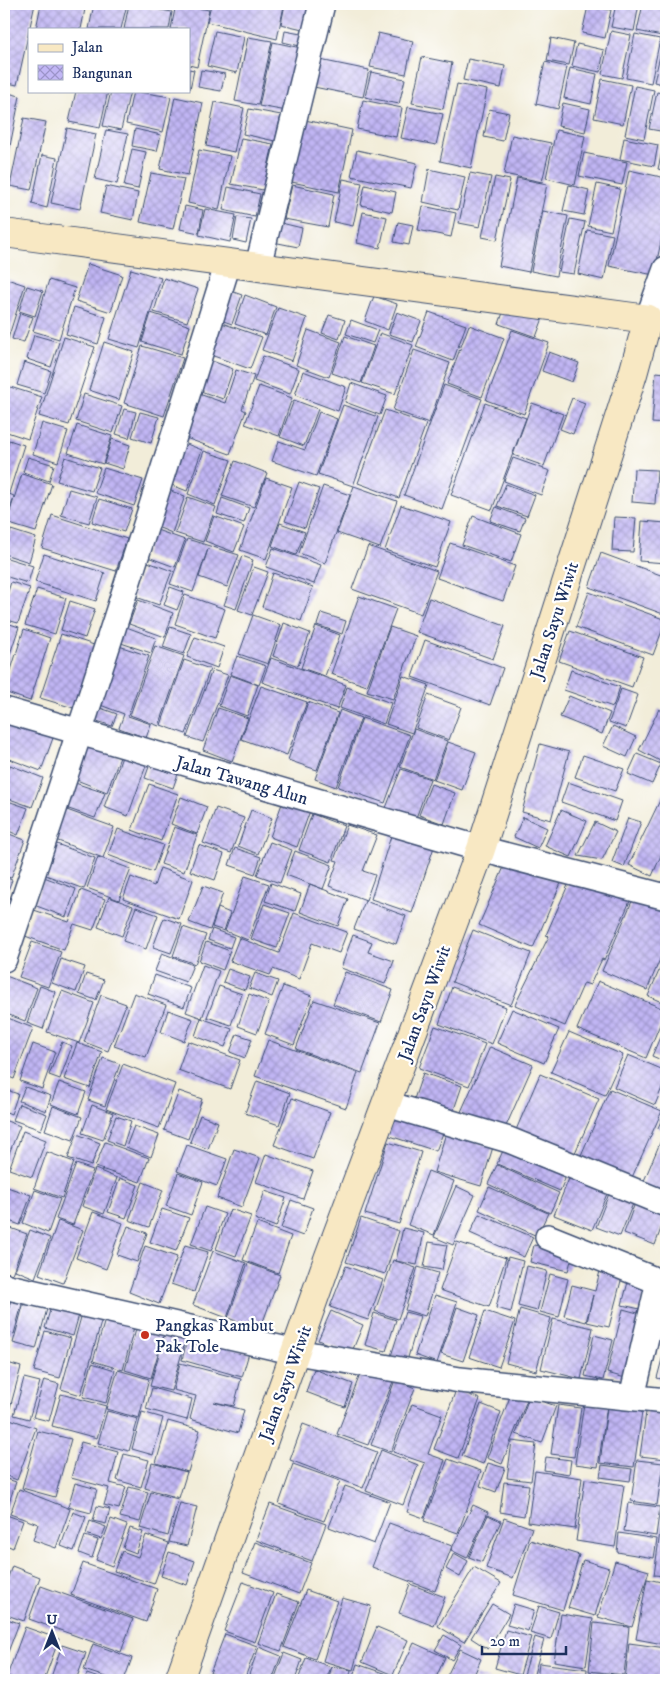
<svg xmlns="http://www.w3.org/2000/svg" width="670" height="1684" viewBox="0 0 670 1684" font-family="'IM FELL DW Pica',serif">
<defs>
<pattern id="building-cross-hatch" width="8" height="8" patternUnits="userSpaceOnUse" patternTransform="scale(1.25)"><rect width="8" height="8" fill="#c1b6f4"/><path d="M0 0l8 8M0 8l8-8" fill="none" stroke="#9c94c9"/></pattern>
</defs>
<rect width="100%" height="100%" fill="#fff"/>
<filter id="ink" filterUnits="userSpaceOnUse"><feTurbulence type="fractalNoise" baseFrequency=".02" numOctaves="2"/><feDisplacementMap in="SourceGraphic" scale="10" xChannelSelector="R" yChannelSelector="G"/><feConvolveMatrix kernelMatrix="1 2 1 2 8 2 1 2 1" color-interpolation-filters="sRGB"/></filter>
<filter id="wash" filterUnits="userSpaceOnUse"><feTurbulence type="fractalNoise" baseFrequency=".0096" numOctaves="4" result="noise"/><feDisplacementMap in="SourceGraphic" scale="20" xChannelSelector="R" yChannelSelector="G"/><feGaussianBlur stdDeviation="1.12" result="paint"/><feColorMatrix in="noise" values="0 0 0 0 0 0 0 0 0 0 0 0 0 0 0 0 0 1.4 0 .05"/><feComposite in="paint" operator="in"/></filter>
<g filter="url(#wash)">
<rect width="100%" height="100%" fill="#f2edd9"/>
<g id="blocks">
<g fill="url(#building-cross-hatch)">
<path d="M4,4H35L17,85L4,82Z"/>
<path d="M41,4H86L81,29H36Z"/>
<path d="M94,4H127L121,29H89Z"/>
<path d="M129,4L172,12L169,29H124Z"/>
<path d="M146,4H175L173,10Z"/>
<path d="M176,4L209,10L197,67L189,65V29H171Z"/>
<path d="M211,4H271L284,6L277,39L207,22Z"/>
<path d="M285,4H313L307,30L281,24Z"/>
<path d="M616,4H639L634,31L611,27Z"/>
<path d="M643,4H666L662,36L637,31Z"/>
<path d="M588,6L611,10L605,38L582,33Z"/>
<path d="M666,28V85L654,82Z"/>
<path d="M215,31L244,37L237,73L207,66Z"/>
<path d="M285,31L306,35L304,47L283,42Z"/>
<path d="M611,31L631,35L622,78L602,74Z"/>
<path d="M378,33L413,41L406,74L370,67Z"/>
<path d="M635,34L660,39L651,83L626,78Z"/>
<path d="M248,37L272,41L258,105L235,101Z"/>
<path d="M551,38L574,43L569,65L547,61Z"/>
<path d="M273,42L301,48L287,111L259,106Z"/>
<path d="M577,44L604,50L600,72L572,66Z"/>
<path d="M422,57L452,63L443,109L412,103Z"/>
<path d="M315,59L369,70L363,97L309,86Z"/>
<path d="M468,59L505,66L501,88L463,80Z"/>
<path d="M545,62L567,67L558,109L536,104Z"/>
<path d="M570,68L597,74L591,104L564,98Z"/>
<path d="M189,69L194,70L190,89H189Z"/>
<path d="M201,70L225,74L221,91L198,87Z"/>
<path d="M371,72L405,79L399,104L365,97Z"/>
<path d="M602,79L631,85L623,124L594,118Z"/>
<path d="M457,84L487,90L471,168L440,161Z"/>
<path d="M635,86L654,90L644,139L625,135Z"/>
<path d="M76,91H108L100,128L69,122Z"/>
<path d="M111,91H130L121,130L103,126Z"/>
<path d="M133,91L171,97L163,132L126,124Z"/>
<path d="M4,92L20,96L5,171H4Z"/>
<path d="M657,92L666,94V132L649,129Z"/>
<path d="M175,97L203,103L188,175L160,169Z"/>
<path d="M363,100L402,108L396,137L357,129Z"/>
<path d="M215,102L244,108L234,152L206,146Z"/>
<path d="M563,103L590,109L585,132L558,126Z"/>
<path d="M408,107L443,114L436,145L401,138Z"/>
<path d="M249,109L281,115L275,141L243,134Z"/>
<path d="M489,109L509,113L503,141L484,137Z"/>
<path d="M24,118L46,122L31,190L10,186Z"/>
<path d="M300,119L352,130L339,192L287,181Z"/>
<path d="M67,128L96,134L80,209L51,203Z"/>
<path d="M135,129L161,135L157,151L132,146Z"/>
<path d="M106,130L128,134L117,184L95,179Z"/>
<path d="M556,130L585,136L575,185L546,178Z"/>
<path d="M512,135L551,143L542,182L504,174Z"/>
<path d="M241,138L273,144L263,190L231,184Z"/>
<path d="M624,138L658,145L654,166L620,159Z"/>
<path d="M663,147H666V171L658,169Z"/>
<path d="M132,149L146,152L138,189L124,186Z"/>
<path d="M199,150L230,156L219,210L188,203Z"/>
<path d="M357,150L417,163L411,188L351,176Z"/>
<path d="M584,153L627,162L622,185L579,176Z"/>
<path d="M42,155L57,158L47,208L32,204Z"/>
<path d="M429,169L465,177L458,210L423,202Z"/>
<path d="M629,170L666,178V218L654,275L609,266Z"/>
<path d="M151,173L184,179L173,229L140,222Z"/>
<path d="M470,173L491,177L480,227L459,223Z"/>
<path d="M495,177L510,180L497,240L482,237Z"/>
<path d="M517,178L547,184L529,272L499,266Z"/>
<path d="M343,179L362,183L353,226L334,222Z"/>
<path d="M597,184L620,189L611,231L588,226Z"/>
<path d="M292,185L334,194L328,227L284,219Z"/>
<path d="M365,185L396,192L392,212L361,205Z"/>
<path d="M569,185L589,190L584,215L563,211Z"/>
<path d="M106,186L138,193L133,220L100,213Z"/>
<path d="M228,187L260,194L255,217L223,210Z"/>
<path d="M185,206L203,210L199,233L180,229Z"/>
<path d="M423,206L456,213L451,237L418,230Z"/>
<path d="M205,209L236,215L230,242L199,235Z"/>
<path d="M543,211L568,216L556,276L531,271Z"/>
<path d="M363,212L387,217L380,248L357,243Z"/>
<path d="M237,217L251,219L246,243L233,240Z"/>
<path d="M570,219L585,222L574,274L559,272Z"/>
<path d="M277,222L302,228L298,247L273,242Z"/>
<path d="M398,222L413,225L409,245L394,242Z"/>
<path d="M587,230L613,235L604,280L578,274Z"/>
<path d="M88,264L122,275L111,312L76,301Z"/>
<path d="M131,269L161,278L139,348L109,339Z"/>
<path d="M4,278L25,285L4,351Z"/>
<path d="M164,278L198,289L187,322L154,312Z"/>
<path d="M49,280L75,288L59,339L33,331Z"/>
<path d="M27,286L43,291L35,316L19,311Z"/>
<path d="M225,289L242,295L232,324L215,318Z"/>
<path d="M245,295L276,307L266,335L235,324Z"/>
<path d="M374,296L397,304L388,330L365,321Z"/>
<path d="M506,304L543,318L536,337L499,324Z"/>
<path d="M74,307L106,317L98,344L66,334Z"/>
<path d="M278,308L307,318L292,361L262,350Z"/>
<path d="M397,312L421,321L413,342L389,334Z"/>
<path d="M429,312L466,325L453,361L416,347Z"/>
<path d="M20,313L33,317L24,342L12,339Z"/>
<path d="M151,313L190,326L181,354L142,342Z"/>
<path d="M329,315L345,320L339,339L322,333Z"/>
<path d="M351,320L378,330L373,343L346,334Z"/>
<path d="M219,322L262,337L250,369L208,354Z"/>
<path d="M469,325L504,338L482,397L447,384Z"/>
<path d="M308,330L341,342L329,377L296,365Z"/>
<path d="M512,330L549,343L524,414L486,400Z"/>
<path d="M380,333L413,345L395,394L362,383Z"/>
<path d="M34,335L59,342L51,367L27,359Z"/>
<path d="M345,336L374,346L361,383L332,373Z"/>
<path d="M64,337L95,347L69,425L39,416Z"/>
<path d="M104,342L134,352L119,400L89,390Z"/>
<path d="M142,346L183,358L164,416L124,403Z"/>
<path d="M414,350L450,363L429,423L393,410Z"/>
<path d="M549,352L579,363L572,382L542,371Z"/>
<path d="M263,356L299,369L290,394L254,381Z"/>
<path d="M207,359L233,369L223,399L195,389Z"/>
<path d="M24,362L51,371L44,393L17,385Z"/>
<path d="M236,370L254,376L242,409L246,411L230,454L183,437L199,394L225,403Z"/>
<path d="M303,371L346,387L338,411L295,395Z"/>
<path d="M656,372L666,373V424L652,423Z"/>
<path d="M351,383L387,396L380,415L345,402Z"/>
<path d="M444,385L482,399L442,509L404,495Z"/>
<path d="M7,386L42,397L28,439L4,431V397Z"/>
<path d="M259,386L292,398L279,436L245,424Z"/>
<path d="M84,394L122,406L113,433L76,421Z"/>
<path d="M572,398L585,403L573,434L560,429Z"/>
<path d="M294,400L318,409L304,446L280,437Z"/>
<path d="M485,403L526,418L492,510L451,495Z"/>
<path d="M532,403L563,414L544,466L513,455Z"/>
<path d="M343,405L378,417L353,486L318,474Z"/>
<path d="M124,409L136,412L129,438L116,434Z"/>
<path d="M385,410L426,424L399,498L358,483Z"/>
<path d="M140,412L159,417L151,443L132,437Z"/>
<path d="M319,412L337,419L316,476L272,461L279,441L305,450Z"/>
<path d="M42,423L68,431L58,462L33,454Z"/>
<path d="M77,425L112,436L103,464L68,453Z"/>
<path d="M112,439L130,445L123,469L104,463Z"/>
<path d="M9,440L24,445L9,493L4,491V458Z"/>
<path d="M179,441L202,450L187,491L164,482Z"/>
<path d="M204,451L231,460L215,505L188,494Z"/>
<path d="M28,457L54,465L49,481L23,472Z"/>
<path d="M65,457L100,468L92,491L57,481Z"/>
<path d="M513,458L550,471L541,495L504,481Z"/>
<path d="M235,461L267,473L254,507L222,496Z"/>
<path d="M104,468L143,480L134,506L95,493Z"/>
<path d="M634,469L657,470L655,504L632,502Z"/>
<path d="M22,474L52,484L36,532L6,523L4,528V492L14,496L9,514Z"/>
<path d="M266,478L292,487L266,559L240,550Z"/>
<path d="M299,482L319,489L305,528L285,521Z"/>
<path d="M506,484L535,495L527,516L497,506Z"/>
<path d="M323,486L350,495L325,563L299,553Z"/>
<path d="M354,486L397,501L380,548L337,533Z"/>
<path d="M69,489L97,497L89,523L61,515Z"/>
<path d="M165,489L185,496L172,533L152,525Z"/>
<path d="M188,497L216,507L203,542L175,533Z"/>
<path d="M222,498L249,508L244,523L217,514Z"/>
<path d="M99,499L132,509L124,532L92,522Z"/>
<path d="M401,505L451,522L435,567L385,550Z"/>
<path d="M496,507L525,518L520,531L490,521Z"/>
<path d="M52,515L127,539L116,571L42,548Z"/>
<path d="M214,516L244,527L234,552L205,541Z"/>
<path d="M473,516L521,534L511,562L462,545Z"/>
<path d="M614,517L636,518L633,552L612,551Z"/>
<path d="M642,521L666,523V563L639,561Z"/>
<path d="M280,523L305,532L296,555L272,546Z"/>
<path d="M154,529L185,540L175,567L145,556Z"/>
<path d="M11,530L36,538L29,562L4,554Z"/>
<path d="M187,539L239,555L227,587L199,577L208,549L193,592L170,584Z"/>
<path d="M450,543L515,566L503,601L437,578Z"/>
<path d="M368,546L437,571L421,614L352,589Z"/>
<path d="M273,548L321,565L314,584L266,567Z"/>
<path d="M601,553L666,577V615L589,587Z"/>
<path d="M44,554L105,573L96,601L35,582Z"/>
<path d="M242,556L253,560L236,609L224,605Z"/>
<path d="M4,557L33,566L28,583L4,576Z"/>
<path d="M145,561L172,571L159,605L133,596Z"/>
<path d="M254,567L268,572L252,615L238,610Z"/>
<path d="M273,573L313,587L301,621L262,607Z"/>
<path d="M11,582L30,588L18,623L4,619V604Z"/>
<path d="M170,587L184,592L177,610L164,605Z"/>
<path d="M37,589L66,598L55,634L25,625Z"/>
<path d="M589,592L666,620L653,655L576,627Z"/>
<path d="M185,595L225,609L215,638L175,624Z"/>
<path d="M359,596L396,609L367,686L331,674Z"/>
<path d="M429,598L505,626L493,659L417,632Z"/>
<path d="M138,600L173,613L165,637L129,624Z"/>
<path d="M70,601L95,609L85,638L61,630Z"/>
<path d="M321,613L346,621L342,634L317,625Z"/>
<path d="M253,615L281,625L268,664L239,654Z"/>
<path d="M4,622L19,627L4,672Z"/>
<path d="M284,623L310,633L298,666L273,656Z"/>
<path d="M121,625L156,638L151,653L115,641Z"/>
<path d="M316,626L340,635L325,676L301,668Z"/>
<path d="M170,627L191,634L184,654L163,647Z"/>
<path d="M390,627L416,636L393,699L367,691Z"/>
<path d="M24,629L50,638L30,701L4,692Z"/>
<path d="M570,631L643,657L632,687L559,661Z"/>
<path d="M61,634L97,646L77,709L40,698Z"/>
<path d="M195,637L224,647L217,668L187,657Z"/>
<path d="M425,640L503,668L490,705L412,677Z"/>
<path d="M116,645L149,656L128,716L151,724L146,738L119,728L124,714L95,703Z"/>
<path d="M155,646L184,656L159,726L130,715Z"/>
<path d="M237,656L266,666L259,685L230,674Z"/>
<path d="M271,658L346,685L337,709L262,682Z"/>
<path d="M184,660L210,669L186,734L161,725Z"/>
<path d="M212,670L228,675L203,742L187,737Z"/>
<path d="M571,670L620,687L613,707L564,690Z"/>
<path d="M230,675L258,685L247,716L219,706Z"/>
<path d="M403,676L429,685L412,733L386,724Z"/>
<path d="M261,686L307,702L287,755L241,739Z"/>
<path d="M347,687L391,703L384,724L340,708Z"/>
<path d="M621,689L638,695L626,728L609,722Z"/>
<path d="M428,695L461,707L449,740L416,728Z"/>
<path d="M569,696L610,713L602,734L560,717Z"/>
<path d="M308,702L338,713L317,770L288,760Z"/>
<path d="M95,706L117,714L112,726L91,719Z"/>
<path d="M218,708L248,718L232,761L203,750Z"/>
<path d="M659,709L666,713V754L662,762L639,750Z"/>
<path d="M340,710L361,718L336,787L315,779Z"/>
<path d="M362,718L410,735L385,803L338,787Z"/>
<path d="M4,721L53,738L41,771L4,757Z"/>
<path d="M613,726L636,737L627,757L603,746Z"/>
<path d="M414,729L447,741L433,779L400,767Z"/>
<path d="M448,742L476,752L462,790L434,780Z"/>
<path d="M540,744L569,752L551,820L522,812Z"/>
<path d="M87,745L120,757L107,792L74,779Z"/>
<path d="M123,754L147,763L128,816L104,807Z"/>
<path d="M637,754L661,764L652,784L628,774Z"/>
<path d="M583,755L624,769L615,791L575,777Z"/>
<path d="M152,758L180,768L173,788L145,778Z"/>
<path d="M10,765L43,778L32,807L4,797V781Z"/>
<path d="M401,769L430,779L416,818L386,808Z"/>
<path d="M568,782L622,801L615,821L561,802Z"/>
<path d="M75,783L105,793L95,818L66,808Z"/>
<path d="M149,784L178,794L161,841L132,830Z"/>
<path d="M431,784L455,793L444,824L419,815Z"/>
<path d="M663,794L666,796V844L652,876L629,865Z"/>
<path d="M181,797L207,807L197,834L171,824Z"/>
<path d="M284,798L311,808L297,847L270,837Z"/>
<path d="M5,800L28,808L18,835L4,829Z"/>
<path d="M216,808L244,818L231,853L203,843Z"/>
<path d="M64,809L114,827L103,858L53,839Z"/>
<path d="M251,810L272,818L258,854L238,846Z"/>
<path d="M561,810L587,821L571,857L545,846Z"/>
<path d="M312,814L344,826L331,862L299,850Z"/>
<path d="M523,817L547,828L538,848L514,837Z"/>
<path d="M628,818L641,822L624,867L612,862Z"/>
<path d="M595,822L616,832L602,860L578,856Z"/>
<path d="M347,825L377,835L363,871L375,875L366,900L329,886L338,861L334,860Z"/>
<path d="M174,827L197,835L184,872L161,864Z"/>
<path d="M118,829L163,845L153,872L108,855Z"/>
<path d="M4,832L25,840L11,878L4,876Z"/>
<path d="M392,833L434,847L412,913L371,899Z"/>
<path d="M51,842L95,858L84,889L40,873Z"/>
<path d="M270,842L292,850L280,883L257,875Z"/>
<path d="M199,845L224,854L215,880L190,871Z"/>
<path d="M235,848L261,857L255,874L229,865Z"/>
<path d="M295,851L332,865L323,889L286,875Z"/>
<path d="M98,857L131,869L119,900L87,888Z"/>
<path d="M507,860L561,883L533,948L479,925Z"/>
<path d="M160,868L193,880L179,919L123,899L131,877L154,886Z"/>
<path d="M245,876L269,884L248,940L225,931Z"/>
<path d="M572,876L630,901L604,960L602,959L590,985L584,983L565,1026L515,1005L549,936L546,935Z"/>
<path d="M4,877L12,880L4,900Z"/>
<path d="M44,877L76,889L66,917L34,905Z"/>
<path d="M271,883L301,894L295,911L265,901Z"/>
<path d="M310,884L348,899L338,926L300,912Z"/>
<path d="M203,886L223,893L210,930L189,922Z"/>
<path d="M81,890L105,899L93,930L74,924L64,950L25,936L34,910L69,922Z"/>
<path d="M636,892L666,905V945L647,990L602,971Z"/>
<path d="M109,897L133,906L122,936L98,927Z"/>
<path d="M365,901L406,916L396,944L354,929Z"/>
<path d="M264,904L290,913L277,948L251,939Z"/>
<path d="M136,907L158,915L146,949L123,941Z"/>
<path d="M218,908L230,913L224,931L212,927Z"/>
<path d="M294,913L347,932L339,953L312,943L299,979L273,969L270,975L230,961L239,938L279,953Z"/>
<path d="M164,918L182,924L171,953L153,947Z"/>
<path d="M183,927L206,935L195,964L173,956Z"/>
<path d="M212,929L234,937L230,948L208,940Z"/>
<path d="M473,930L531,953L511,1005L452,982Z"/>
<path d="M353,935L372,942L368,952L394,961L385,984L341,968Z"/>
<path d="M32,942L61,952L48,987L19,977Z"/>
<path d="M206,942L230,951L223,970L199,961Z"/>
<path d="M162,953L193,965L186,982L155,971Z"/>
<path d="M666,955V1004L648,996Z"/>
<path d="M61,959L85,967L76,992L52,983Z"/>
<path d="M203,965L219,971L202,1018L186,1012Z"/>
<path d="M228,969L250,977L245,990L223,982Z"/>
<path d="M345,972L393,990L381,1022L333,1004Z"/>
<path d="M255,973L278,981L272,997L249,988Z"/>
<path d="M86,974L104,980L96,1000L79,994Z"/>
<path d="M155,975L191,988L184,1007L148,994Z"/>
<path d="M6,976L37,988L25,1021L4,1013Z"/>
<path d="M598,981L666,1010L646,1058L577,1029Z"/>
<path d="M40,986L56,992L43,1029L27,1023Z"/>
<path d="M219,986L242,994L231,1025L207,1017Z"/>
<path d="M283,986L312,996L294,1045L265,1034Z"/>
<path d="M452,987L506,1007L492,1044L439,1024Z"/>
<path d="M62,991L94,1003L79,1043L47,1032Z"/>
<path d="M134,993L166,1005L146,1057L114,1046Z"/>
<path d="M249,994L269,1002L257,1033L238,1026Z"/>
<path d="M101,995L126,1004L108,1051L84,1042Z"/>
<path d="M314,1000L380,1023L362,1073L296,1049Z"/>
<path d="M512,1009L559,1029L544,1063L497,1043Z"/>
<path d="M168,1010L193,1019L184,1041L161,1032Z"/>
<path d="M8,1018L33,1028L14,1079L4,1075V1031Z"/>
<path d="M201,1018L232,1029L225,1047L195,1036Z"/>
<path d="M666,1023V1062L652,1056Z"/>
<path d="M435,1026L485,1044L469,1086L419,1068Z"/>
<path d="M569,1032L623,1055L605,1095L551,1072Z"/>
<path d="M237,1034L252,1039L245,1058L230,1052Z"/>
<path d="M268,1040L358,1073L346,1108L255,1076Z"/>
<path d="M188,1041L240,1060L230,1089L178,1070Z"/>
<path d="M62,1042L72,1046L60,1079L49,1075Z"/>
<path d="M77,1043L102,1052L90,1088L64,1079Z"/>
<path d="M33,1044L55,1052L42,1089L20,1081Z"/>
<path d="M490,1047L533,1065L503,1133L460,1114Z"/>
<path d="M628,1055L666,1071V1078L655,1105L614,1087Z"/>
<path d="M103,1058L120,1064L105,1106L88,1100Z"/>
<path d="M123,1064L175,1084L159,1128L106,1109Z"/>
<path d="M423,1073L462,1086L451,1118L412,1105Z"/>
<path d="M540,1074L599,1099L574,1155L516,1130Z"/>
<path d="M257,1081L290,1093L279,1125L245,1113Z"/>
<path d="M59,1082L86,1092L78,1114L51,1104Z"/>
<path d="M25,1087L51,1096L46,1111L19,1101Z"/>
<path d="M4,1089L18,1094L11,1114L4,1111Z"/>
<path d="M610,1089L662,1111L629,1184L578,1162Z"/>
<path d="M179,1091L202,1099L188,1139L164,1130Z"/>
<path d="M292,1098L330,1112L313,1159L274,1145Z"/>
<path d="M19,1104L47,1114L41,1130L13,1120Z"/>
<path d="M92,1105L113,1113L103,1140L82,1133Z"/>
<path d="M53,1106L82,1117L73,1140L45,1130Z"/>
<path d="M666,1109V1131L658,1128Z"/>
<path d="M395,1112L445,1128L436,1151L387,1135Z"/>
<path d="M200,1115L218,1122L208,1149L190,1142Z"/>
<path d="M116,1116L131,1121L123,1146L107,1140Z"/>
<path d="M4,1120L20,1126L6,1161L4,1160Z"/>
<path d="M134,1126L159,1135L151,1157L126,1147Z"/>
<path d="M23,1131L46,1140L32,1177L9,1169Z"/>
<path d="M446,1133L493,1147L481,1186L434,1172Z"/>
<path d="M77,1134L100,1143L91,1166L68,1158Z"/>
<path d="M662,1138L666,1139V1198L641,1188Z"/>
<path d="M105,1142L149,1158L140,1182L95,1167Z"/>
<path d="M388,1142L421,1152L399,1224L365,1214Z"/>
<path d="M507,1142L569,1169L560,1191L497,1164Z"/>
<path d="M187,1145L227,1159L217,1186L177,1171Z"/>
<path d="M234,1149L260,1158L242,1207L217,1198Z"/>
<path d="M47,1152L74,1162L62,1198L34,1188Z"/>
<path d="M266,1154L313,1171L303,1199L256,1182Z"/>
<path d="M76,1164L93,1170L73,1225L56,1219Z"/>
<path d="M497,1165L559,1193L550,1213L488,1184Z"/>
<path d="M95,1169L117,1178L104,1214L82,1206Z"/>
<path d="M573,1169L611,1184L592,1230L554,1215Z"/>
<path d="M428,1171L454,1181L434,1235L408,1225Z"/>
<path d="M178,1173L203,1182L191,1215L166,1206Z"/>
<path d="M120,1178L138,1185L126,1218L108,1212Z"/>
<path d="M143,1182L163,1190L149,1227L129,1220Z"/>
<path d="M4,1186L31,1195L20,1225L4,1219Z"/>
<path d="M456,1186L475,1195L453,1245L434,1237Z"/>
<path d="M612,1186L636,1196L620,1236L596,1227Z"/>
<path d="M489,1187L548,1213L537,1236L479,1210Z"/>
<path d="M35,1190L60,1199L48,1233L23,1223Z"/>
<path d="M265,1191L286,1198L276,1227L255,1219Z"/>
<path d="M638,1195L666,1215L655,1245L624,1233Z"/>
<path d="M291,1200L313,1208L303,1236L281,1228Z"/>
<path d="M205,1207L225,1214L211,1251L191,1244Z"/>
<path d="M162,1209L189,1218L176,1251L150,1242Z"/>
<path d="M230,1209L251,1216L236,1256L216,1249Z"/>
<path d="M93,1212L123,1223L106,1269L76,1258Z"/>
<path d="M479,1214L533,1237L524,1257L470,1233Z"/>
<path d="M361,1218L399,1231L385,1274L346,1262Z"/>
<path d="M58,1221L83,1230L63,1283L39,1274Z"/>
<path d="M257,1223L291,1236L278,1273L243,1260Z"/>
<path d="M128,1226L147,1233L137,1262L117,1255Z"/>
<path d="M8,1227L27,1234L12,1274L4,1271V1240Z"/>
<path d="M403,1228L424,1233L417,1265L396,1261Z"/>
<path d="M30,1230L50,1238L35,1278L15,1270Z"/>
<path d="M429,1242L447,1245L442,1270L424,1267Z"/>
<path d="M457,1242L506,1258L489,1307L440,1290Z"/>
<path d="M185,1245L208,1252L194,1292L171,1284Z"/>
<path d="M534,1245L573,1254L568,1271L530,1262Z"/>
<path d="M145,1246L177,1257L159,1304L129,1292Z"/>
<path d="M213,1251L246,1263L227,1318L193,1305Z"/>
<path d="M508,1257L523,1261L511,1312L496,1308Z"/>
<path d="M393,1260L416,1268L398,1319L375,1311Z"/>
<path d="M248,1263L280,1275L260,1330L228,1318Z"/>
<path d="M346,1266L383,1280L368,1320L330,1307Z"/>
<path d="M527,1266L547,1271L537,1311L518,1306Z"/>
<path d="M418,1267L438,1273L425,1316L405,1310Z"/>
<path d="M601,1267L623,1273L609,1327L587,1322L593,1295L586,1322L564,1316L572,1285L595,1291Z"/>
<path d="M550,1274L568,1279L559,1317L540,1312Z"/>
<path d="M629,1278L646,1282L640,1309L622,1305Z"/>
<path d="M4,1290L11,1292L4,1317Z"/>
<path d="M13,1290L25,1293L14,1334L4,1331Z"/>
<path d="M435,1295L457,1302L437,1363L415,1355Z"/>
<path d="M24,1302L47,1309L36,1349L13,1343Z"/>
<path d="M52,1303L80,1311L73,1336L45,1328Z"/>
<path d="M457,1307L479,1315L463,1361L441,1354Z"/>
<path d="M520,1309L551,1318L536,1371L506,1363Z"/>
<path d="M623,1309L645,1315L629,1379L607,1373Z"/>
<path d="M83,1310L103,1315L81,1395L61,1389Z"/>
<path d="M331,1311L363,1325L351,1354L318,1340Z"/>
<path d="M485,1311L515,1321L499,1367L469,1357Z"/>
<path d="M405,1312L420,1316L407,1361L391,1356Z"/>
<path d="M374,1313L396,1320L386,1351L365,1345Z"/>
<path d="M106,1316L135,1324L123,1370L93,1361Z"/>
<path d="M553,1319L593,1328L581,1379L541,1369Z"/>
<path d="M138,1322L165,1330L151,1378L125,1370Z"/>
<path d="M166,1329L187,1335L171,1391L150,1386Z"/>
<path d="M45,1331L71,1338L60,1378L34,1371Z"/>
<path d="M594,1335L613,1340L603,1380L585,1376Z"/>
<path d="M188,1336L249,1353L242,1377L182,1360Z"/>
<path d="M666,1344V1380L657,1378Z"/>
<path d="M4,1362L21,1367L10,1408L4,1406Z"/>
<path d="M92,1363L115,1370L106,1403L83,1397Z"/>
<path d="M180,1363L241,1379L234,1406L214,1402L244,1410L238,1433L190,1419L196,1396L173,1390Z"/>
<path d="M363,1367L394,1379L368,1445L337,1434Z"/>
<path d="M314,1369L353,1384L345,1407L306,1392Z"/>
<path d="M118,1370L149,1379L139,1418L106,1409Z"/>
<path d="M24,1378L40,1382L29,1419L14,1415Z"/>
<path d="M44,1380L59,1384L49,1421L33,1417Z"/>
<path d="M395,1380L415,1388L391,1452L371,1445Z"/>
<path d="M152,1388L192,1399L187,1420L146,1409Z"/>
<path d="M456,1390L480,1399L458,1458L434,1449Z"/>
<path d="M61,1394L106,1406L97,1438L52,1426Z"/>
<path d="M511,1394L527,1400L502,1464L487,1458Z"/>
<path d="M529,1397L556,1406L542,1443L516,1434Z"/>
<path d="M608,1400L643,1405L634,1467L600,1463Z"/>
<path d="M584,1403L607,1406L598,1467L575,1464Z"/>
<path d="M412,1404L442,1415L428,1454L445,1460L424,1518L407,1512L425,1463L393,1452Z"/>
<path d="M481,1404L501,1412L483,1464L462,1456Z"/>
<path d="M558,1405L581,1408L574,1457L551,1454Z"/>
<path d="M647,1405L666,1407V1459L640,1456Z"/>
<path d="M107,1411L138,1419L129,1451L98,1443Z"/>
<path d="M142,1412L163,1418L153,1455L132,1449Z"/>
<path d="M4,1417L36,1428L17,1480L4,1475Z"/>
<path d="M168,1421L200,1430L188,1472L156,1463Z"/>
<path d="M303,1424L377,1452L363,1488L290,1460Z"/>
<path d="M38,1431L71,1439L55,1497L22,1488Z"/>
<path d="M512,1441L536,1444L531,1481L507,1478Z"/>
<path d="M81,1442L118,1452L110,1483L126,1487L119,1509L104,1505L109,1488L71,1478Z"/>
<path d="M381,1450L418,1465L403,1505L366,1491Z"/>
<path d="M124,1454L149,1460L141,1487L117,1480Z"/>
<path d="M546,1457L571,1460L569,1474L544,1470Z"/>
<path d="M448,1459L481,1471L458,1533L424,1521Z"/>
<path d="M637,1460L663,1463L657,1505L631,1501Z"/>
<path d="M152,1463L187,1472L179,1498L145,1488Z"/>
<path d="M488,1463L505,1468L496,1492L480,1486Z"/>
<path d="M293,1464L340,1481L324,1521L279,1504Z"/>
<path d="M602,1465L632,1469L630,1481L600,1477Z"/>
<path d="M535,1471L582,1478L575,1529L528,1522Z"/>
<path d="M4,1478L16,1482L6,1511H4Z"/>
<path d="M585,1479L624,1485L615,1547L576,1541Z"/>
<path d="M504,1482L529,1485L524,1516L500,1512Z"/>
<path d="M75,1483L97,1489L91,1513L68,1507Z"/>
<path d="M345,1486L390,1502L374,1544L329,1527Z"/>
<path d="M129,1487L148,1492L140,1522L120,1517Z"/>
<path d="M19,1489L70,1509L56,1548L33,1540L38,1524L10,1514Z"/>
<path d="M151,1492L178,1499L168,1536L140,1528Z"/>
<path d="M180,1503L197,1507L187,1546L169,1542Z"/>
<path d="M628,1503L660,1507L656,1536L624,1531Z"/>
<path d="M270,1504L326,1524L312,1561L256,1540Z"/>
<path d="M473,1505L488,1512L467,1558L451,1550Z"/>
<path d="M97,1506L110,1509L106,1524L93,1521Z"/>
<path d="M663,1511H666V1576L654,1575Z"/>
<path d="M73,1512L86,1517L74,1551L61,1546Z"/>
<path d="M4,1514L23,1521L13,1548L4,1544Z"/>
<path d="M488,1515L501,1521L482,1562L469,1557Z"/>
<path d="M504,1518L532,1528L513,1578L486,1568Z"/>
<path d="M111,1519L127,1525L112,1566L96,1560Z"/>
<path d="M90,1521L106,1527L101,1539L86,1534Z"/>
<path d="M389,1523L452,1546L435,1591L372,1567Z"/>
<path d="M130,1528L143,1532L136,1553L123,1548Z"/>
<path d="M619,1533L657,1539L654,1558L617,1552Z"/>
<path d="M146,1535L169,1543L154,1584L114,1571L122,1551L138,1557Z"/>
<path d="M85,1536L98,1540L92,1558L79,1553Z"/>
<path d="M530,1540L579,1555L563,1610L513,1595Z"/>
<path d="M255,1542L311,1563L299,1594L243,1573Z"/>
<path d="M169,1552L195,1561L187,1585L161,1576Z"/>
<path d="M454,1553L468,1561L460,1577L446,1569Z"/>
<path d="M583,1560L609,1568L595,1616L568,1608Z"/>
<path d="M615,1561L649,1571L632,1627L598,1617Z"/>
<path d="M83,1563L157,1589L146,1622L71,1595Z"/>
<path d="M12,1566L40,1577L24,1621L4,1614V1588Z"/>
<path d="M474,1567L501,1583L464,1642L438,1626Z"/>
<path d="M647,1579L666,1583V1625L663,1644L636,1639Z"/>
<path d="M243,1582L273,1593L255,1642L224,1631Z"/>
<path d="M410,1584L445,1597L434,1626L399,1613Z"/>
<path d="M41,1586L133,1619L121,1652L29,1619Z"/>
<path d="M306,1590L337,1601L315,1659L284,1647Z"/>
<path d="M276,1594L299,1602L281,1651L258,1643Z"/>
<path d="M342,1598L371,1606L353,1670L323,1661Z"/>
<path d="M492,1604L509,1614L488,1649L471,1638Z"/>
<path d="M514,1604L534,1610L528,1631L507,1625Z"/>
<path d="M539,1606L559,1612L551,1639L530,1633Z"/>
<path d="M561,1614L593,1619L586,1666L554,1661Z"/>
<path d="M4,1618L19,1623L8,1652L4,1650Z"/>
<path d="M594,1623L629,1627L624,1675L589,1671Z"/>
<path d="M25,1627L59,1639L44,1680H19L7,1676Z"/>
<path d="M377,1627L408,1640L393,1675L362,1662Z"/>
<path d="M506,1630L531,1637L520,1675L495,1668Z"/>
<path d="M225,1634L257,1646L244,1680H229L210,1673Z"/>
<path d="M444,1635L461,1645L452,1660L435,1650Z"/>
<path d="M535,1637L544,1640L533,1677L524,1675Z"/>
<path d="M414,1643L445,1657L435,1680L397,1679Z"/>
<path d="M629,1643L666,1648V1680H625Z"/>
<path d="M93,1644L132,1658L124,1680H114L84,1670Z"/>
<path d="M62,1645L86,1653L76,1680H50Z"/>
<path d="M259,1647L281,1656L272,1680H247Z"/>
<path d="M460,1649L481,1659L472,1680H445Z"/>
<path d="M284,1653L302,1660L295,1680H274Z"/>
<path d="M306,1658L331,1667L326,1680H298Z"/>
<path d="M539,1663L587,1669L586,1680H537Z"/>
<path d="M357,1664L386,1674L384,1680L352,1679Z"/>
<path d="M332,1666L351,1670L349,1680H328Z"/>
<path d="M589,1673L624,1677L623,1680H588Z"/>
<path d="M87,1674L104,1680H84Z"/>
<path d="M209,1675L222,1680H207Z"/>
<path d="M476,1675L490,1680H474Z"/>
</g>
</g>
</g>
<g filter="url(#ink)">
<use href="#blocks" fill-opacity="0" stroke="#3b4c70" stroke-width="1"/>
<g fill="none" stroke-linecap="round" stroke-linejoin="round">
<defs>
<g id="street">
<path d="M258,266L322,4"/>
<path d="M666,269L648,319L666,320"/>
<path d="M4,710L481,849L666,897"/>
<path d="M4,959C82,728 156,496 228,263"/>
<path d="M387,1104L509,1140L666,1204"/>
<path d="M548,1237L650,1278L656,1283L657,1290L632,1397"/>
<path d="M4,1286L296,1352L460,1380L666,1401"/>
</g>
<path id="secondary" d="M4,233L648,319L633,374L481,849L328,1259L179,1680"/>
</defs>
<use href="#street" stroke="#3b4c70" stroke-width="28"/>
<use href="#secondary" stroke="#3b4c70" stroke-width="30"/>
<use href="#street" stroke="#fff" stroke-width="25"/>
<use href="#secondary" stroke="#f8e8c3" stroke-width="28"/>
</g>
</g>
<circle fill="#c8321e" stroke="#fff" stroke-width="2" cx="145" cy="1335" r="5"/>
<g text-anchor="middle" stroke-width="4.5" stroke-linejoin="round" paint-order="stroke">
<g font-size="18" fill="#1b2f5e" stroke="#fff">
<text transform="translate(554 620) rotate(-72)" y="6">Jalan Sayu Wiwit</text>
<text transform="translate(242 780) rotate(16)" y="6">Jalan Tawang Alun</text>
<text transform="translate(424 1003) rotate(-70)" y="6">Jalan Sayu Wiwit</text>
<text transform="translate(285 1383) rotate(-70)" y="6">Jalan Sayu Wiwit</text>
</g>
<g font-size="18" fill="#1b2f5e" stroke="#fff" text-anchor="start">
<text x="155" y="1331">Pangkas Rambut<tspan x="155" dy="21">Pak Tole</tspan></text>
</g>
</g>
<rect width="670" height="1684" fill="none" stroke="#fff" stroke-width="20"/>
<rect x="28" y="28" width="162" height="65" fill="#ffffff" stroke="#a4acbf"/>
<rect x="38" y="44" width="25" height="8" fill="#f8e8c3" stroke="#a4acbf"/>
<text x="72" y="52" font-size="15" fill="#1b2f5e">Jalan</text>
<rect x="38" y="65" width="25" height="15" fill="url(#building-cross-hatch)" stroke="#a4acbf"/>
<text x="72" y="78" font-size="15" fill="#1b2f5e">Bangunan</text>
<g transform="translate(52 1632)" stroke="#ffffff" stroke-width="4" paint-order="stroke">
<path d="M0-4L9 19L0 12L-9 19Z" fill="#1b2f5e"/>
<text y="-8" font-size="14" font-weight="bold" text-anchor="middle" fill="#1b2f5e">U</text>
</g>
<path d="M482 1646v8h84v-8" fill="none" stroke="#1b2f5e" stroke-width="2.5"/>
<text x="490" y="1646" font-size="15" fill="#1b2f5e" stroke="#ffffff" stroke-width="4" paint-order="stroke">20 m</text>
</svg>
